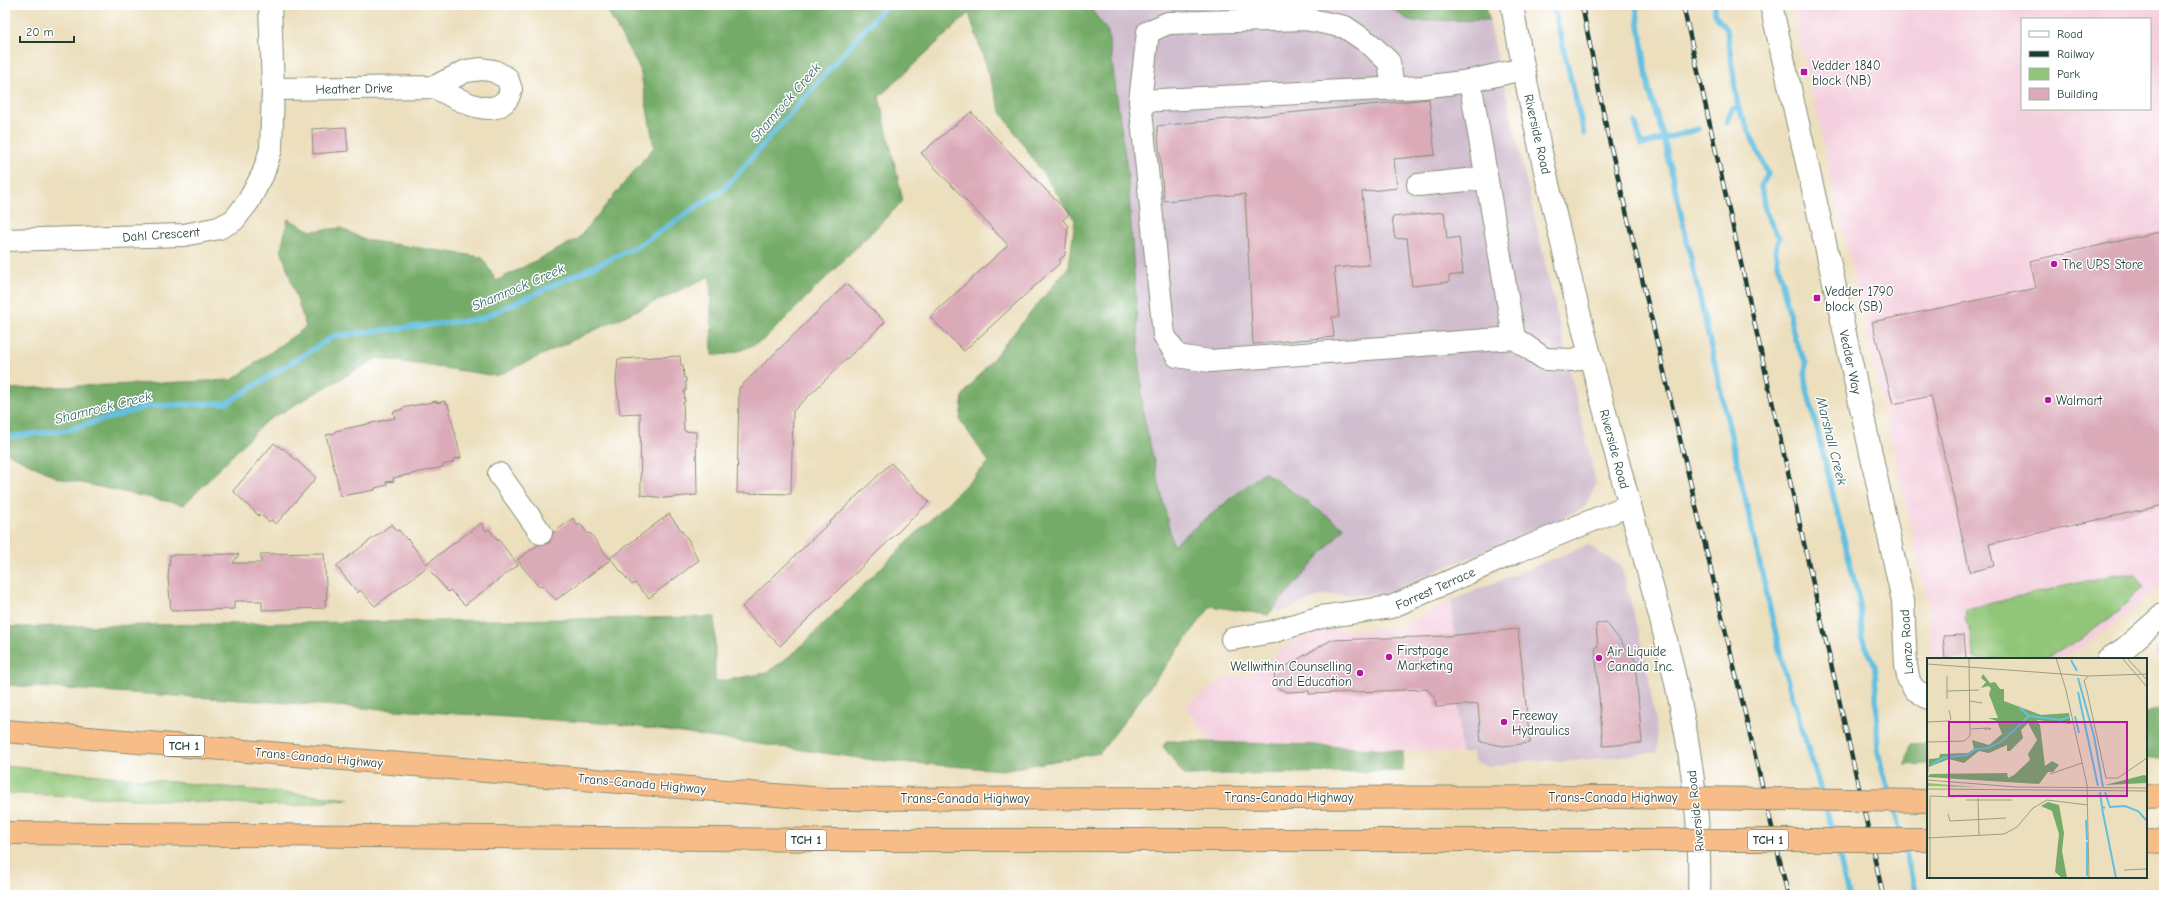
<svg xmlns="http://www.w3.org/2000/svg" width="2169" height="900" viewBox="0 0 2169 900" font-family="'Comic Neue',sans-serif">
<rect width="100%" height="100%" fill="#fff"/>
<filter id="ink" filterUnits="userSpaceOnUse"><feTurbulence type="fractalNoise" baseFrequency=".025" numOctaves="2"/><feDisplacementMap in="SourceGraphic" scale="8" xChannelSelector="R" yChannelSelector="G"/><feConvolveMatrix kernelMatrix="1 2 1 2 8 2 1 2 1" color-interpolation-filters="sRGB"/></filter>
<filter id="wash" filterUnits="userSpaceOnUse"><feTurbulence type="fractalNoise" baseFrequency=".012" numOctaves="4" result="noise"/><feDisplacementMap in="SourceGraphic" scale="16" xChannelSelector="R" yChannelSelector="G"/><feGaussianBlur stdDeviation="0.9" result="paint"/><feColorMatrix in="noise" values="0 0 0 0 0 0 0 0 0 0 0 0 0 0 0 0 0 1.4 0 .05"/><feComposite in="paint" operator="in"/></filter>
<g filter="url(#wash)">
<rect width="100%" height="100%" fill="#ecdfbd"/>
<g fill="#f4cfde" fill-rule="evenodd">
<path d="M1792,5H2164V584L2104,632L2080,649L2057,659H1931L1929,607ZM2022,19H2150V109H2022Z"/>
<path d="M1452,600L1461,753L1211,741L1185,706L1227,677H1243L1261,669L1287,644L1324,630L1395,629Z"/>
</g>
<g fill="#d0bdce">
<path d="M1088,5H1387L1410,21L1489,20L1596,483L1585,508L1383,594L1324,595L1280,612L1173,545L1143,413L1128,179L1108,33Z"/>
<path d="M1587,545L1621,566L1645,655L1656,726L1658,752L1564,762L1532,760L1489,767L1474,761L1473,752L1461,753L1452,600Z"/>
<path d="M2164,642V662L2154,651Z"/>
</g>
<g fill="#91c678" stroke="#588256">
<path d="M2135,575L2143,587C2120,611 2071,652 2038,659C2022,662 1991,659 1973,659L1971,631L1965,619L1966,609L2108,576Z"/>
<path d="M5,766L349,799L293,806L5,793Z"/>
</g>
<g fill="#74ab68" stroke="#4a744e">
<path d="M604,5H1088L1108,32L1128,179L1143,413L1173,545L1264,472L1344,528L1268,615L1211,606L1100,753L1003,770L873,760L617,724L5,685V627L715,617V682L766,673L795,652L989,462L960,420L963,395L1069,266L1075,220L1001,112L969,13L879,97L903,201L765,339C747,348 732,356 712,355L710,276L497,376L377,358L265,422L184,505L58,478L5,452V389L232,380L306,327L281,249L288,219L311,231L341,228L365,240L482,257L496,281L578,239L654,147L640,69Z"/>
<path d="M1387,5H1486L1489,20L1410,21Z"/>
<path d="M2164,708V758H2146V713Z"/>
<path d="M1166,741L1313,745L1403,751V771L1184,775L1163,746Z"/>
<path d="M1928,743V764L1905,765L1911,744Z"/>
</g>
<g fill="none" stroke-linecap="round" stroke-linejoin="round">
<g stroke="#63c0e1" stroke-width="5.5">
<path d="M1553,5L1584,134"/>
<path d="M1636,5L1649,90L1664,139L1783,666L1822,794"/>
<path d="M1715,5L1714,14L1727,29L1738,107L1768,174L1761,186L1765,211L1779,238L1775,250L1795,340L1806,363L1805,381L1860,604L1862,638L1875,666L1878,753L1890,797"/>
<path d="M1635,122L1642,145L1698,129"/>
<path d="M1726,123L1732,109L1738,107"/>
<path d="M5,437L68,430L149,406L227,403L334,336L480,319L636,247L724,189L886,5"/>
<path d="M1825,805L1834,835"/>
<path d="M1893,805L1901,835"/>
<path d="M1837,845L1848,895"/>
<path d="M1904,845L1916,895"/>
</g>
</g>
<g id="blocks">
<g fill="#dbaab9">
<path d="M1429,99L1435,155L1394,159L1397,188L1362,192L1369,265L1334,268L1339,317H1332L1334,337L1253,344L1245,194L1164,201L1157,126Z"/>
<path d="M971,112L1069,214L1063,220L1068,226L1065,255L1059,260L1061,262L964,351L930,317L1008,245L921,153Z"/>
<path d="M346,127L348,151L313,154L312,129Z"/>
<path d="M1444,212L1447,239L1459,237L1463,274L1449,276V282L1412,286L1407,238L1395,239L1392,217Z"/>
<path d="M2164,231V505L1989,544L1994,566L1970,572L1931,396L1893,404L1872,322L2036,288L2030,261Z"/>
<path d="M846,284L885,322L793,411L791,494L737,493L739,388Z"/>
<path d="M680,356L681,365H683L684,378H686V391H684L685,402H683L684,431L696,432L697,495L664,498L641,495L640,413L620,414L616,381L618,359Z"/>
<path d="M437,401V403L445,401L446,404H448L461,458L454,459V462L443,465V467L393,478L394,481L386,482L387,485L375,488V490L341,496L326,435L335,433V431L395,418L393,412L403,409L402,408Z"/>
<path d="M274,443L282,449L283,448L316,478L276,524L271,520L269,522L260,514L259,516L233,491Z"/>
<path d="M891,463L929,502L780,646L742,607Z"/>
<path d="M669,514L690,542L689,543L699,560L649,598L635,583L632,585L610,558Z"/>
<path d="M573,518L578,526L580,524L588,534L590,533L610,560L556,600L542,585L539,587L517,560L538,545L549,543L553,533Z"/>
<path d="M481,523L486,531L489,529L497,540L498,539L518,565L465,605L450,590L448,592L427,567L375,606L360,590L358,593L336,566L392,524L397,531L399,530L407,540L408,539L426,564Z"/>
<path d="M324,553L327,599H325V608L262,610V601H234V609L171,611L168,578L170,555L239,554L233,563H261V554Z"/>
<path d="M1606,622L1635,660L1642,743L1603,746L1595,647H1598L1596,624Z"/>
<path d="M1518,629L1530,743L1503,746L1481,742L1478,704L1436,707L1435,698L1427,689L1309,694V691L1287,692L1276,687L1274,673L1331,640L1447,636Z"/>
<path d="M1964,635L1966,659H1945L1943,636Z"/>
</g>
</g>
</g>
<g filter="url(#ink)">
<use href="#blocks" fill-opacity="0" stroke="#868e78" stroke-width="1"/>
<g fill="none" stroke-linecap="round" stroke-linejoin="round">
<defs>
<g id="minor">
<path d="M1512,5C1539,163 1580,319 1621,473C1658,610 1704,752 1699,895"/>
<path d="M1771,5L1829,260L1903,601L1906,666L1909,681L1914,689L1928,698"/>
<path d="M1523,69L1470,81L1423,87L1140,101L1164,335L1177,356L1210,361L1514,338L1545,359L1573,360L1589,355"/>
<path d="M1470,81L1514,338"/>
<path d="M273,89L434,87L466,71L482,69L494,71L507,78L511,89C510,92 509,98 506,100C490,121 451,95 434,87"/>
<path d="M1140,101L1148,32L1168,23L1306,19L1345,27L1370,44L1389,62L1393,88"/>
<path d="M1418,185L1486,178"/>
<path d="M5,240L184,235L219,228L234,220L248,202L263,174L271,149L273,89L270,5"/>
<path d="M499,474L541,533"/>
<path d="M1232,639L1272,632L1321,617L1391,607L1525,548L1630,505"/>
<path d="M2108,659L2124,649L2164,614"/>
</g>
<g id="highway">
<path d="M5,731L824,799L1613,797"/>
<path d="M2146,796L2164,795"/>
<path d="M5,833L838,840H1607"/>
<path d="M2146,841L2164,842"/>
</g>
</defs>
<use href="#minor" stroke="#868e78" stroke-width="24"/>
<use href="#highway" stroke="#868e78" stroke-width="24"/>
<use href="#minor" stroke="#fff" stroke-width="22"/>
<use href="#highway" stroke="#f7bd88" stroke-width="22"/>
<defs>
<g id="rail">
<path d="M1582,5L1607,131L1788,895"/>
<path d="M1683,5L1883,895"/>
</g>
</defs>
<use href="#rail" stroke="#1f3d34" stroke-width="4.5"/>
<use href="#rail" stroke="#fff" stroke-width="3" stroke-dasharray="9" stroke-linecap="butt"/>
<defs>
<g id="highway-bridge">
<path d="M1613,797L1928,801"/>
<path d="M1607,840H1928"/>
</g>
</defs>
<use href="#highway-bridge" stroke="#868e78" stroke-width="24" stroke-linecap="butt"/>
<use href="#highway-bridge" stroke="#f7bd88" stroke-width="22"/>
</g>
</g>
<g fill="#b5179e" stroke="#fff" stroke-width="1.5">
<rect x="1800" y="68" width="8" height="8" rx="2"/>
<circle cx="2054" cy="264" r="4"/>
<rect x="1813" y="294" width="8" height="8" rx="2"/>
<circle cx="2048" cy="400" r="4"/>
<circle cx="1389" cy="657" r="4"/>
<circle cx="1599" cy="658" r="4"/>
<circle cx="1360" cy="673" r="4"/>
<circle cx="1504" cy="722" r="4"/>
</g>
<g text-anchor="middle" stroke-width="3" stroke-linejoin="round" paint-order="stroke">
<g fill="#fff" stroke="#627771" stroke-width="1">
<rect x="164" y="736" width="40" height="20" rx="3"/>
<rect x="786" y="830" width="40" height="20" rx="3"/>
<rect x="1748" y="830" width="40" height="20" rx="3"/>
</g>
<g font-size="12" font-weight="bold" fill="#1f3d34">
<text x="184" y="750">TCH 1</text>
<text x="806" y="844">TCH 1</text>
<text x="1768" y="844">TCH 1</text>
</g>
<g font-size="13" fill="#1f3d34" stroke="#fff" text-anchor="start">
<text x="1812" y="70">Vedder 1840<tspan x="1812" dy="15">block (NB)</tspan></text>
<text x="2062" y="269">The UPS Store</text>
<text x="1825" y="296">Vedder 1790<tspan x="1825" dy="15">block (SB)</tspan></text>
<text x="2056" y="405">Walmart</text>
<text x="1397" y="655">Firstpage<tspan x="1397" dy="15">Marketing</tspan></text>
<text x="1607" y="656">Air Liquide<tspan x="1607" dy="15">Canada Inc.</tspan></text>
<text x="1352" y="671" text-anchor="end">Wellwithin Counselling<tspan x="1352" dy="15">and Education</tspan></text>
<text x="1512" y="720">Freeway<tspan x="1512" dy="15">Hydraulics</tspan></text>
</g>
<g font-size="13" fill="#1f3d34" stroke="#fff">
<text transform="translate(354 88) rotate(-1)" y="5">Heather Drive</text>
<text transform="translate(1538 134) rotate(77)" y="5">Riverside Road</text>
<text transform="translate(161 234) rotate(-4)" y="5">Dahl Crescent</text>
<text transform="translate(1851 362) rotate(78)" y="5">Vedder Way</text>
<text transform="translate(1615 449) rotate(75)" y="5">Riverside Road</text>
<text transform="translate(1435 588) rotate(-24)" y="5">Forrest Terrace</text>
<text transform="translate(1906 642) rotate(-94)" y="5">Lonzo Road</text>
<text transform="translate(319 757) rotate(5)" y="5">Trans-Canada Highway</text>
<text transform="translate(642 783) rotate(5)" y="5">Trans-Canada Highway</text>
<text x="1289" y="802">Trans-Canada Highway</text>
<text x="1613" y="802">Trans-Canada Highway</text>
<text x="965" y="803">Trans-Canada Highway</text>
<text transform="translate(1695 811) rotate(-96)" y="5">Riverside Road</text>
</g>
<g font-size="14" font-style="italic" fill="#336468" stroke="#fff">
<text transform="translate(785 102) rotate(-49)" y="5">Shamrock Creek</text>
<text transform="translate(518 287) rotate(-23)" y="5">Shamrock Creek</text>
<text transform="translate(103 407) rotate(-14)" y="5">Shamrock Creek</text>
<text transform="translate(1832 441) rotate(76)" y="5">Marshall Creek</text>
</g>
</g>
<g transform="translate(1927 658)">
<rect width="220" height="220" fill="#ecdfbd"/>
<path d="M0,125L50,129L0,128Z" fill="#91c678"/>
<path d="M56,16L63,25L68,24L73,31H77V43L114,57L142,55L144,66L110,62L113,67L118,108L125,103L132,107L126,114H121L112,126L0,119L3,116L80,115L81,120L87,117L103,102L101,96L110,82L101,65L94,72L96,80L83,93H80V87L62,95L52,93L37,105L22,101L2,109V101L12,100L13,96L41,95L47,91L45,82L62,87L75,76L70,63L61,60H71L62,36L64,30L61,28L54,30L59,24L54,20ZM217,117L220,118V125L178,127ZM121,144L132,147L137,175L135,193L140,220H135L128,214L132,176L125,153L114,148Z" fill="#74ab68"/>
<path fill="none" stroke="#63c0e1" stroke-width="2" d="M144,2L150,13M151,20L167,78L176,129M151,34L171,128M92,49L102,58M148,58L152,75M4,107L16,100L40,97L49,91L61,90L74,84L102,58L134,62L142,59M173,134L175,149L178,150M178,134L183,149L198,148L211,153L220,163M175,150L189,220M159,162L160,182M160,184V218"/>
<path fill="none" stroke="#9a9e86" stroke-width="1" d="M129,0L139,32L160,127L162,220M195,0L220,29M200,0L220,22M0,6L162,18L220,16M20,18V41M20,33L52,32M160,33L179,120H191L220,100M160,33L157,23L161,18M43,43L55,45M0,57L1,114M0,64L22,63L24,61L22,52M44,71L61,70L64,71H57M1,84L37,83L43,78L42,0M123,116L155,105M0,122L89,129L220,130M0,131L220,133M51,140L52,178M39,142H85M21,156L23,163L79,160M0,180L77,176L90,169L106,150L120,142L161,147M197,212L220,211M3,220V138L27,139"/>
<path fill="#b5179e" fill-opacity="0.15" stroke="#b5179e" stroke-width="2" d="M22,64H200V138H22Z"/>
<rect width="220" height="220" fill="none" stroke="#1f3d34" stroke-width="2"/>
</g>
<rect width="2169" height="900" fill="none" stroke="#fff" stroke-width="20"/>
<rect x="2021" y="18" width="130" height="92" fill="#ffffff" stroke="#a5b1ae"/>
<rect x="2029" y="31" width="20" height="6" fill="#ffffff" stroke="#a5b1ae"/>
<text x="2057" y="38" font-size="12" fill="#1f3d34">Road</text>
<rect x="2029" y="51" width="20" height="6" fill="#1f3d34" stroke="#a5b1ae"/>
<text x="2057" y="58" font-size="12" fill="#1f3d34">Railway</text>
<rect x="2029" y="68" width="20" height="12" fill="#91c678" stroke="#a5b1ae"/>
<text x="2057" y="78" font-size="12" fill="#1f3d34">Park</text>
<rect x="2029" y="88" width="20" height="12" fill="#dbaab9" stroke="#a5b1ae"/>
<text x="2057" y="98" font-size="12" fill="#1f3d34">Building</text>
<path d="M20 36v6h54v-6" fill="none" stroke="#1f3d34" stroke-width="2"/>
<text x="26" y="36" font-size="12" fill="#1f3d34" stroke="#ffffff" stroke-width="3" paint-order="stroke">20 m</text>
</svg>
